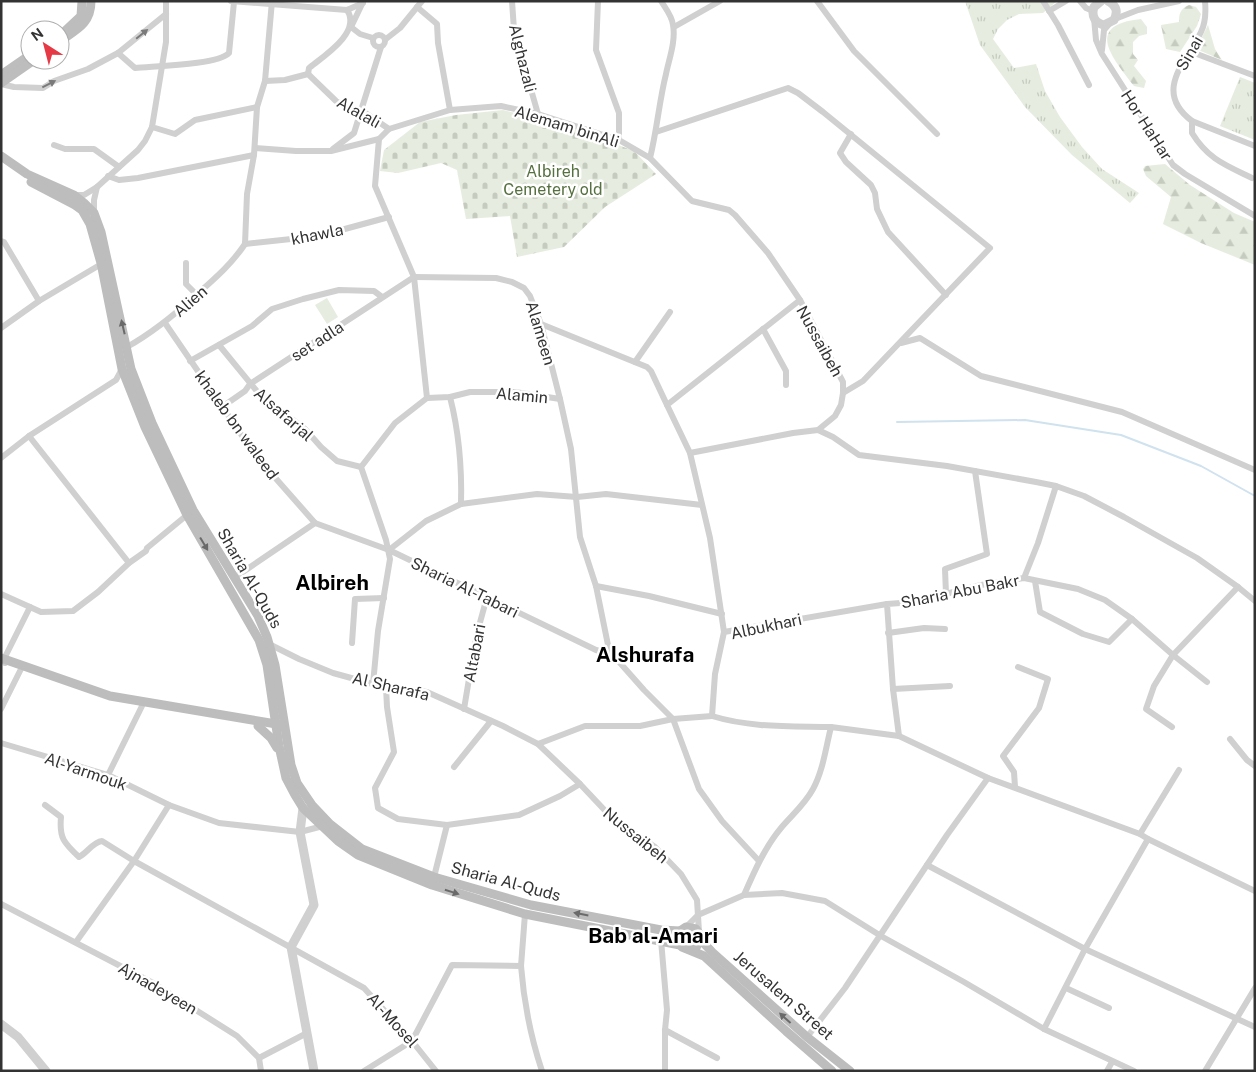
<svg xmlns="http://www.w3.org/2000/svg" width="1256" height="1072" viewBox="0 0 1256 1072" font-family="'Public Sans',sans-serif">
<defs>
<pattern id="grass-tufts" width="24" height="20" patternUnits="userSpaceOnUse" patternTransform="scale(1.25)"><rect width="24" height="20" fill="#e6ecdf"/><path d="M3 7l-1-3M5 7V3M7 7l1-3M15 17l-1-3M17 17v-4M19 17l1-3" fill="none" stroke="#c6cbc0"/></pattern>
<pattern id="forest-firs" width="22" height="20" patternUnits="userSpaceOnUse" patternTransform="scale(1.25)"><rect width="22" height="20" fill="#e6ecdf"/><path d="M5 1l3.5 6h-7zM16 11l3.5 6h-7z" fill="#c6cbc0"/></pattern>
<pattern id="cemetery-stones" width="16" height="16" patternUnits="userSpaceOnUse" patternTransform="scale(1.25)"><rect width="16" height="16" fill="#e6ecdf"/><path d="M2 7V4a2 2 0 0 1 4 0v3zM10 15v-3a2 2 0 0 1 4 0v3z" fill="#c6cbc0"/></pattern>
</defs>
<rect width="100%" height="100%" fill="#fff"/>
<g fill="url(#grass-tufts)">
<path d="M965,1H1057L1043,13L1019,14L1007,20L998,29L993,39L1014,68L1036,64L1045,91L1060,117L1082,147L1102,169L1139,193L1130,203L1072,155L1025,107L980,45Z"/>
<path d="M1240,77L1255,83V140L1220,126Z"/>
</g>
<g fill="url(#forest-firs)">
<path d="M1189,5L1196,7L1201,14L1197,26L1180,52L1166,49L1161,25L1179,22C1179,14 1180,9 1189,5Z"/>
<path d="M1141,19L1147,27V34L1139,36L1133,42V54L1138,60L1134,66L1146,81L1144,88L1134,86C1113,58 1083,25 1141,19Z"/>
<path d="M1208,25L1215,49L1222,60L1196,49Z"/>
<path d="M1165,164L1190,185L1234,213L1255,222V265L1201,243L1163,224L1171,197L1146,176L1143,169L1145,166Z"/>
</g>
<path fill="url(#cemetery-stones)" d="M503,110L563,124L634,151L656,174L605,207L564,247L517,257L510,216L466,219L457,170L441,163L398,173L380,171L384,150L420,122L456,115Z"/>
<path fill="#e6ecdf" d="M327,298L338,317L327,324L315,305Z"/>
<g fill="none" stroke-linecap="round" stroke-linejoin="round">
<path stroke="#cfe2ee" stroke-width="2" d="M897,422L1025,420L1121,435L1201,466L1255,496"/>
<g stroke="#d0d0d0" stroke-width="6">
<path d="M166,1V42L152,127L175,134L195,120L257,107"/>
<path d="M231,1L347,10L363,3"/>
<path d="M512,1L514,30L538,114"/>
<path d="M598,1L596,50L619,113V140"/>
<path d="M661,1C666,9 672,16 673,25C676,41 669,59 666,74C659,102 657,130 650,158L692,201L729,210L735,215L768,253L800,300L843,382V393L841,405L835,416L818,430L793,433L690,453"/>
<path d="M817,1L854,51L937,134"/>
<path d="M1043,1L1058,25L1089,85"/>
<path d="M1080,1L1086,8L1093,11"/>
<path d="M1205,1C1206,12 1206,22 1201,32C1187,61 1152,91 1192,121L1255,146"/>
<path d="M363,2L351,27L360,34L373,38"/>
<path d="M417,7L437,24L438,43L450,110"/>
<path d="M1049,11L1066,1"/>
<path d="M1094,18L1096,40L1102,54L1173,165L1185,174L1255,216"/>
<path d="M1115,19L1138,10L1179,1"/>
<path d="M674,27L720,1"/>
<circle cx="379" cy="41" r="6"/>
<path d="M386,39L400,28L422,1"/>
<path d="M1102,50L1104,30L1110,23"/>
<path d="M1189,51L1255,76"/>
<path d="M118,53L135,68C154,66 218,65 229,53L234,2"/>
<path d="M308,74L309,68C324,56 362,32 347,10"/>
<path d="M265,81L285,80L308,74L336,101L352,110H361L389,129"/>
<path d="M1,84L14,87L43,88L54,81L88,69L118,53L166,14"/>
<path d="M1192,121V133C1208,159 1225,165 1252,178"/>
<path d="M656,132L788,88L798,93L823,112L990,248L863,381L843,393"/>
<path d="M851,134L840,153L846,162L871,185L875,193L877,209L888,232L946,295"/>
<path d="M379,139L375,186L414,277L427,398"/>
<path d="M54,145L65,149H94L119,167"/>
<path d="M255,148L296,151H331L379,139L389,129L450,110L501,106L538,114L619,140L650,158"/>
<path d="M333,149L354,133L381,47"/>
<path d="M108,176L119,180L138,178L254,155"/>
<path d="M74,195H84L97,187L138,150L145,141L152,127"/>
<path d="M94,213V200L97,187"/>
<path d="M1,241L4,242L39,301"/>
<path d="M245,244L247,194L254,155L257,107L265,81L272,1"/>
<path d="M245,244L319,236L389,217"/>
<path d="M186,263V284L197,295"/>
<path d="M414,277L496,278L512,282L524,288L530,296L541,324L560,399L571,449L580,537L596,586L608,645L613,655L644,690L673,719"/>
<path d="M165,323L256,456L315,523L389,550L596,650L613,655"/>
<path d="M541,324L647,367L651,371L667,405"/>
<path d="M1,328L39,301L103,263"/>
<path d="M763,329L786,371V385"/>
<path d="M901,343L920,338L981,376L1122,412L1255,470"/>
<path d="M219,345L260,395L305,429L321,447L337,461L361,467"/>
<path d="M127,347C152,333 173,316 194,297C213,280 231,265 245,244"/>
<path d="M190,361L252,326L272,309L303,299L339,290L374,291L382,297"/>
<path d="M635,362L670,312"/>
<path d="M450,397C459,432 462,467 461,504"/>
<path d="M222,407L245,391L250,384L414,277"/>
<path d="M818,430L833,437L859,455L947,466L1036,482L1056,486L1084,496L1124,517L1197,558L1238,587L1255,601"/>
<path d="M29,436L129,563"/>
<path d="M1,458L29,436L116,380L122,369"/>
<path d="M389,550L426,521L461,504L537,494L577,497L606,494L702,505"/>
<path d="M234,578L315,523"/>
<path d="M1024,578L1038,543L1056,486"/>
<path d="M1035,581L1040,612L1083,634L1109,642L1132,619"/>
<path d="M596,586L649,596L722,614"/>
<path d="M1,594L41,612L73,611L98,592L129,563L146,551L147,548L187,515"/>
<path d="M946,594L945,569L987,554L975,471"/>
<path d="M724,632L710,538L690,453L667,405L800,300"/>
<path d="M888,633L924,628L945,629"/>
<path d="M352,643L355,599L384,598"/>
<path d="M271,645L299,659L333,673L373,684L427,692L503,726L538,744L580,784L612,818L655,847L681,874L697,900L699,932"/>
<path d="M5,663L4,659L30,607"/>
<path d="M373,684L378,631L390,559L386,540L361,467L395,423L427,398L450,397L470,392H515L560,399"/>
<path d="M386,687L387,707L394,752L375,788L378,808L398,819L447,825L519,815L560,796L580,784"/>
<path d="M893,689L950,686"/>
<path d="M1,709L21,669V665"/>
<path d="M464,709L476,637L487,597"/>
<path d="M712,716C751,728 791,726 831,727"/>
<path d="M1172,727L1146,709L1154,686L1173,655L1238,587"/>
<path d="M899,736L893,689L887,604L914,602L981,585L1024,578L1078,589L1105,600L1132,619L1173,655L1207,682"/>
<path d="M1230,739L1247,760L1255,766"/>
<path d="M1,743L108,775L169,805L219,823L300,832L323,826"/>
<path d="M538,744L585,726H640L673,719"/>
<path d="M454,767L491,721"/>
<path d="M108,775L142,706L141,701"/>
<path d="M1015,787L1014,772L1003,756L1039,708L1048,679L1018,667"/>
<path d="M45,805L61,817C59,838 64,843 79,857C87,853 93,842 102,841L134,861L364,988L412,1041L436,1071"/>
<path d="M1140,834L1179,770"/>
<path d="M759,861L722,821L699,789L673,719L712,716L715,674L724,632L887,604"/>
<path d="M927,865L1085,949L1255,1027"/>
<path d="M434,877L447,825"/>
<path d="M744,895C754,872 765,847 781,828C792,815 805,804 813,789C823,771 826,747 831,727L899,736L988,778L1140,834L1148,839L1255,891"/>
<path d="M1,904L153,983L237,1036L259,1058L307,1033"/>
<path d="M686,927L698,915L744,895L782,893L825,901L881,936L964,982L1044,1029L1134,1071"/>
<path d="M661,940L667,1010L665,1030V1071"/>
<path d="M76,942L134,861L169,805"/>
<path d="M521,966L525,914"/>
<path d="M1066,988L1109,1008"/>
<path d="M1044,1029L1085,949L1148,839"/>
<path d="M665,1030L717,1058"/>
<path d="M807,1037L845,988L947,835L988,778"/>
<path d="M412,1041L452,965L521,966C524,1004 530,1035 542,1071"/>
<path d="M259,1058L261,1071"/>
<path d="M364,1071L412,1041"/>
<path d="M1107,1071L1112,1062"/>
<path d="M1205,1071L1255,988"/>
</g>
<g stroke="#d0d0d0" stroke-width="9">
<path d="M1101,1L1094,7C1091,16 1095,23 1104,25L1114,20C1118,12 1117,6 1108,1"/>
<path d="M303,808L300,832L314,905L291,947L314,1071"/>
<path d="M1,1024L18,1037L46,1071"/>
</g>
<g stroke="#bdbdbd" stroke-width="9">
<path d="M65,31L81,16L82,1"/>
<path d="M60,41C76,30 91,24 91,1"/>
<path d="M1,75L30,55"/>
<path d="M1,83L34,60"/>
<path d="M1,156L27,174L74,195L84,203L94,213L101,232L131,369L152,423L193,510L258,616L267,637L275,665L291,765L297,783L312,805L330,824L362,849L434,877L531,905L661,930L680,931"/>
<path d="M31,182L75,205L82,210L90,224L101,263L122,369L145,427L187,515L259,640L267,665L279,746L286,778L295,795L303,808L338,841L358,855L432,885L525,914L680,945"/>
<path d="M1,658L110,696L282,725"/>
<path d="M258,726L271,738L277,748"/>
<path d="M700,939L712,952L807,1037L850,1071"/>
<path d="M690,949L697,946L700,935L696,929L686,927L680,931L678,937V941L682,947L704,956L786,1031L832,1071"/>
</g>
</g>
<defs><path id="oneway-solid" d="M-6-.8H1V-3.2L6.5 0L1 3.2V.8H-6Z" transform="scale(1.25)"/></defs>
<g fill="#7a7a7a">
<use href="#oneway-solid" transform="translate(142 34) rotate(-39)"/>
<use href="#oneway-solid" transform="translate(49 84) rotate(-27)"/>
</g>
<g fill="#6a6a6a">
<use href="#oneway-solid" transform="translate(123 327) rotate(-103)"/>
<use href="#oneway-solid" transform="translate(204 544) rotate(59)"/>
<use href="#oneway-solid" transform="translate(452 892) rotate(18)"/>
<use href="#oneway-solid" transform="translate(581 914) rotate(-169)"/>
<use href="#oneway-solid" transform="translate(785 1018) rotate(-138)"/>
</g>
<g text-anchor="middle" stroke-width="5" stroke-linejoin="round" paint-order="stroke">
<g font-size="16" fill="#333" stroke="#fff">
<text transform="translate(1189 53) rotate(-60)" y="6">Sinai</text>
<text transform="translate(523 58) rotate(76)" y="6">Alghazali</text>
<text transform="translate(359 112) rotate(29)" y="6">Alalali</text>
<text transform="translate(1147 125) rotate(57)" y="6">Hor HaHar</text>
<text transform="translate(567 126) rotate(17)" y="6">Alemam binAli</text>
<text transform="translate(317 234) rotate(-11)" y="6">khawla</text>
<text transform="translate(190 301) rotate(-41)" y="6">Alien</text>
<text transform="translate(541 333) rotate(73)" y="6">Alameen</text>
<text transform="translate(317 341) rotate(-33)" y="6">set adla</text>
<text transform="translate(820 341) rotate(61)" y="6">Nussaibeh</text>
<text transform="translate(522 395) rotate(5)" y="6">Alamin</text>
<text transform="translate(284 414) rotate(41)" y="6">Alsafarjal</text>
<text transform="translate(237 425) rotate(54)" y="6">khaleb bn waleed</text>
<text transform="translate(250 578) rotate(60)" y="6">Sharia Al-Quds</text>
<text transform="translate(465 587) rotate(26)" y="6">Sharia Al-Tabari</text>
<text transform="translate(960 591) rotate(-11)" y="6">Sharia Abu Bakr</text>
<text transform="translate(766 626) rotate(-12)" y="6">Albukhari</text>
<text transform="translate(474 653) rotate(-79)" y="6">Altabari</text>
<text transform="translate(391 686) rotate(13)" y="6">Al Sharafa</text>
<text transform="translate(86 771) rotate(19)" y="6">Al-Yarmouk</text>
<text transform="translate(636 835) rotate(39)" y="6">Nussaibeh</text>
<text transform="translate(506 881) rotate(15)" y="6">Sharia Al-Quds</text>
<text transform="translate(158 988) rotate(30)" y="6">Ajnadeyeen</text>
<text transform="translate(784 995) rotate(41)" y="6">Jerusalem Street</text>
<text transform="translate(393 1020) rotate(48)" y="6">Al-Mosel</text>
</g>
<g font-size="16" fill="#56703f" stroke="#fff">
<text x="553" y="177">Albireh<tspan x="553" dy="18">Cemetery old</tspan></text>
</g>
<g font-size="21" font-weight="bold" fill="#000" stroke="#fff">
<text x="332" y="590">Albireh</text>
<text x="645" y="662">Alshurafa</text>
<text x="653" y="943">Bab al-Amari</text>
</g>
</g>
<rect width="1256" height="1072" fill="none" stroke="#333333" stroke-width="5"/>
<g transform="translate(45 45) rotate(324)"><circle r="24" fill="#ffffff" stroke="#adadad"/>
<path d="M0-4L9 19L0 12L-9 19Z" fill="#e63946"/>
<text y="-8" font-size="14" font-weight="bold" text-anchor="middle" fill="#333333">N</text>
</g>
</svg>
